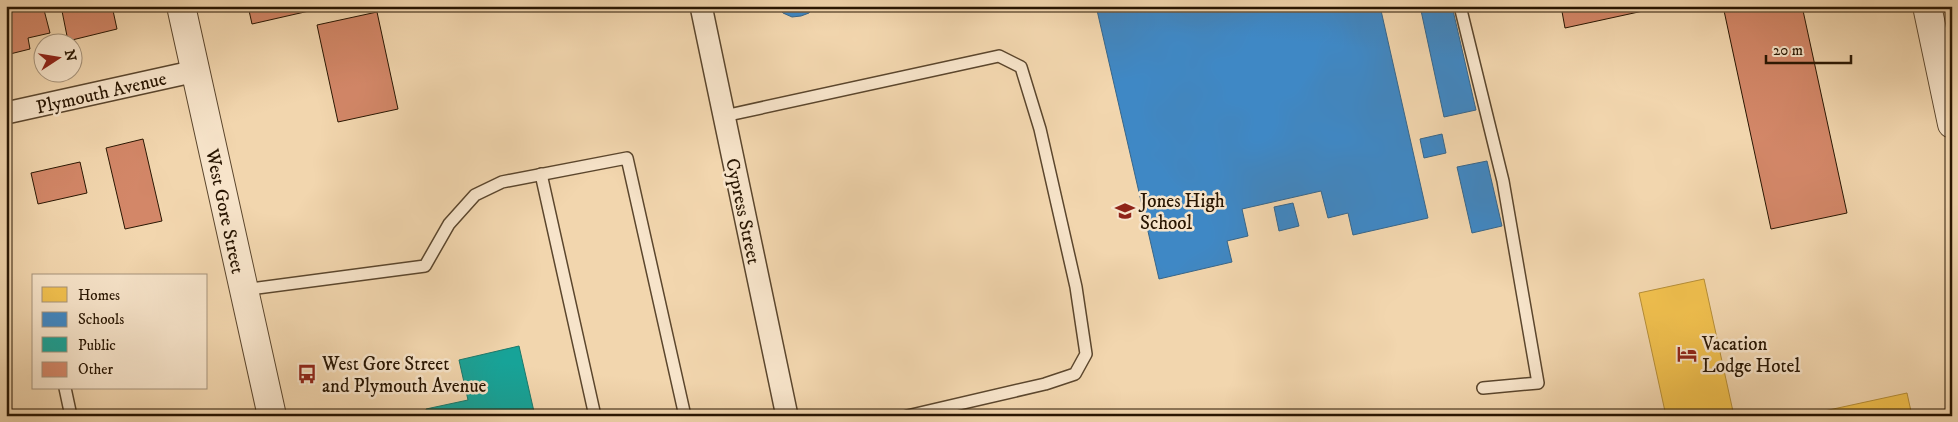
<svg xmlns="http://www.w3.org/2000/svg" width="1958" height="422" viewBox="0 0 1958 422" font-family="'IM FELL DW Pica',serif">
<rect width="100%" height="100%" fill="#f2d6ae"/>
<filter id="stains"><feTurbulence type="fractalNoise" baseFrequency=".004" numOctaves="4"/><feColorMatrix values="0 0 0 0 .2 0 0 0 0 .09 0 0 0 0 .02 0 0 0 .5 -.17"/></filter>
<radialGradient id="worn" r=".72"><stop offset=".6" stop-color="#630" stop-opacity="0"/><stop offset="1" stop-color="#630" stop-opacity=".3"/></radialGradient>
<g fill="#f2c14e" stroke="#b68e37">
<path d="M1704,279L1734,416H1666L1639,293Z"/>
<path d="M1907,393L1912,416H1801Z"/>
</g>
<g fill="#3f88c5" stroke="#38668a">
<path d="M776,6H815L809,13L801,16L792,17L783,13Z"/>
<path d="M1096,6H1380L1428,218L1353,235L1348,213L1328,218L1321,191L1242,209L1248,236L1227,241L1232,262L1159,279Z"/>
<path d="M1420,6H1452L1476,110L1444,117Z"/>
<path d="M1442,134L1446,153L1424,158L1420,139Z"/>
<path d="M1487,161L1502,226L1472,233L1457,167Z"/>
<path d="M1293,203L1299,226L1279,231L1274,207Z"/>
</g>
<path fill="#17a398" stroke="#1c796b" d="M519,346L535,416H427L426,409L468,400L459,360Z"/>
<g fill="#d38768" stroke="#291602">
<path d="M18,6H43L50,33L28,38L30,49L6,55V9Z"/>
<path d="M61,6H112L117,29L68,41Z"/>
<path d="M248,6H331L252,24Z"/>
<path d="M1561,6H1666L1565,28Z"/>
<path d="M1723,6H1802L1847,213L1771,229Z"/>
<path d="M377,12L398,109L338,122L317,25Z"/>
<path d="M143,139L162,221L125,229L106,148Z"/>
<path d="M80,162L87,193L38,204L31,173Z"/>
<path d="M6,188L11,213L6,214Z"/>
</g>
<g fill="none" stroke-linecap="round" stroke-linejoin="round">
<defs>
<g id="service">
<path d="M1460,6L1503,181L1538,383L1483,388"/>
<path d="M724,116L999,56L1021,67L1040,129L1076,287L1086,354L1075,374L1045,384L907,416"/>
<path d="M541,174L595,416"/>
<path d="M243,290L425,266L449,224L475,195L502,182L627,158L685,416"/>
<path d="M65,388L71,416"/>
</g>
<g id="minor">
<path d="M701,6L787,416"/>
<path d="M6,113L196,71"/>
</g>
<g id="tertiary">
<path d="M181,6L272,416"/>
<path d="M1927,6L1952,124"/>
</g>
</defs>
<use href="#service" stroke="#5b462d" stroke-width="14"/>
<use href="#minor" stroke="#5b462d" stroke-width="24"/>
<use href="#tertiary" stroke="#5b462d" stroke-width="30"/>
<use href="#service" stroke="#f7e4ca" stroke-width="11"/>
<use href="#minor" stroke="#f7e4ca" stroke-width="21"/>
<use href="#tertiary" stroke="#f7e4ca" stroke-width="28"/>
</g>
<defs>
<symbol id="school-bare" viewBox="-9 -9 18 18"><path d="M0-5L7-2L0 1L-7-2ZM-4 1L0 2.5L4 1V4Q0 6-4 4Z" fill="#8f2418" stroke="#f7e4ca" stroke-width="2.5" paint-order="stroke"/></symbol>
<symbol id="hotel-bare" viewBox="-9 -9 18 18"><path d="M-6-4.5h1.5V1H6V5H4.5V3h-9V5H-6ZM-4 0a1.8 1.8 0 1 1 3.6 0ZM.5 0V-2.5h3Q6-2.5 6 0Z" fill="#8f2418" stroke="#f7e4ca" stroke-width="2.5" paint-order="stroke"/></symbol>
<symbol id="bus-bare" viewBox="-9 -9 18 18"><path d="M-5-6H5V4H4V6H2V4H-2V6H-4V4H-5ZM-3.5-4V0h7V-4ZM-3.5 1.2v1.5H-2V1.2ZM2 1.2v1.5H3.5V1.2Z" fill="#8f2418" stroke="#f7e4ca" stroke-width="2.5" paint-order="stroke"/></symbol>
</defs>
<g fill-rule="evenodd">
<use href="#school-bare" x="1111" y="197" width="28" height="28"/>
<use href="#hotel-bare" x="1673" y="340" width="28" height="28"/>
<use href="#bus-bare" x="293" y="360" width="28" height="28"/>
</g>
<g text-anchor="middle" stroke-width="5" stroke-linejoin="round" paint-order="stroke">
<g font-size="19" fill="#291602" stroke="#f7e4ca">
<text transform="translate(101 92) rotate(-13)" y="7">Plymouth Avenue</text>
<text transform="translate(226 211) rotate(78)" y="7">West Gore Street</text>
<text transform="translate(744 211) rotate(78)" y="7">Cypress Street</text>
</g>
<g font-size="19" fill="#291602" stroke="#f7e4ca" text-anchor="start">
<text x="1140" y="207">Jones High<tspan x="1140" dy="22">School</tspan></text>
<text x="1702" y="350">Vacation<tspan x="1702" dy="22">Lodge Hotel</tspan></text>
<text x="322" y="370">West Gore Street<tspan x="322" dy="22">and Plymouth Avenue</tspan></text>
</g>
</g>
<rect width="1958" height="422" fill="none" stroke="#f2d6ae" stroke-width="25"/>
<rect x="8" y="8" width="1943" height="407" fill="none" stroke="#291602" stroke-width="2.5"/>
<rect x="12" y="12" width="1933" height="397" fill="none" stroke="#291602"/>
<rect x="32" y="274" width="175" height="115" fill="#f7e4ca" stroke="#a5927a"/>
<rect x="42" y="287" width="25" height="15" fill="#f2c14e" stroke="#a5927a"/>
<text x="78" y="300" font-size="15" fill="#291602">Homes</text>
<rect x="42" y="312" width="25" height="15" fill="#3f88c5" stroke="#a5927a"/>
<text x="78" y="324" font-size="15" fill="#291602">Schools</text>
<rect x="42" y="337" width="25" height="15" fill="#17a398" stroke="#a5927a"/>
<text x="78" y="350" font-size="15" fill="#291602">Public</text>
<rect x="42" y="362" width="25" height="15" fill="#d38768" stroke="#a5927a"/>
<text x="78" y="374" font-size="15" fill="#291602">Other</text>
<g transform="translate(58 58) rotate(78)"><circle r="24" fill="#f7e4ca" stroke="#a5927a"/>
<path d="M0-4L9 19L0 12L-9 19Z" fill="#8f2418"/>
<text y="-8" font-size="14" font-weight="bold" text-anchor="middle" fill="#291602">N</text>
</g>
<path d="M1766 55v8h85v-8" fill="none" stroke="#291602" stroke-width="2.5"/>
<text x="1773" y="55" font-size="15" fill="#291602" stroke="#f7e4ca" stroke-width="4" paint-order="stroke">20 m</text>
<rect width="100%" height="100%" filter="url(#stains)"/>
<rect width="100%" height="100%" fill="url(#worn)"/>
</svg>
